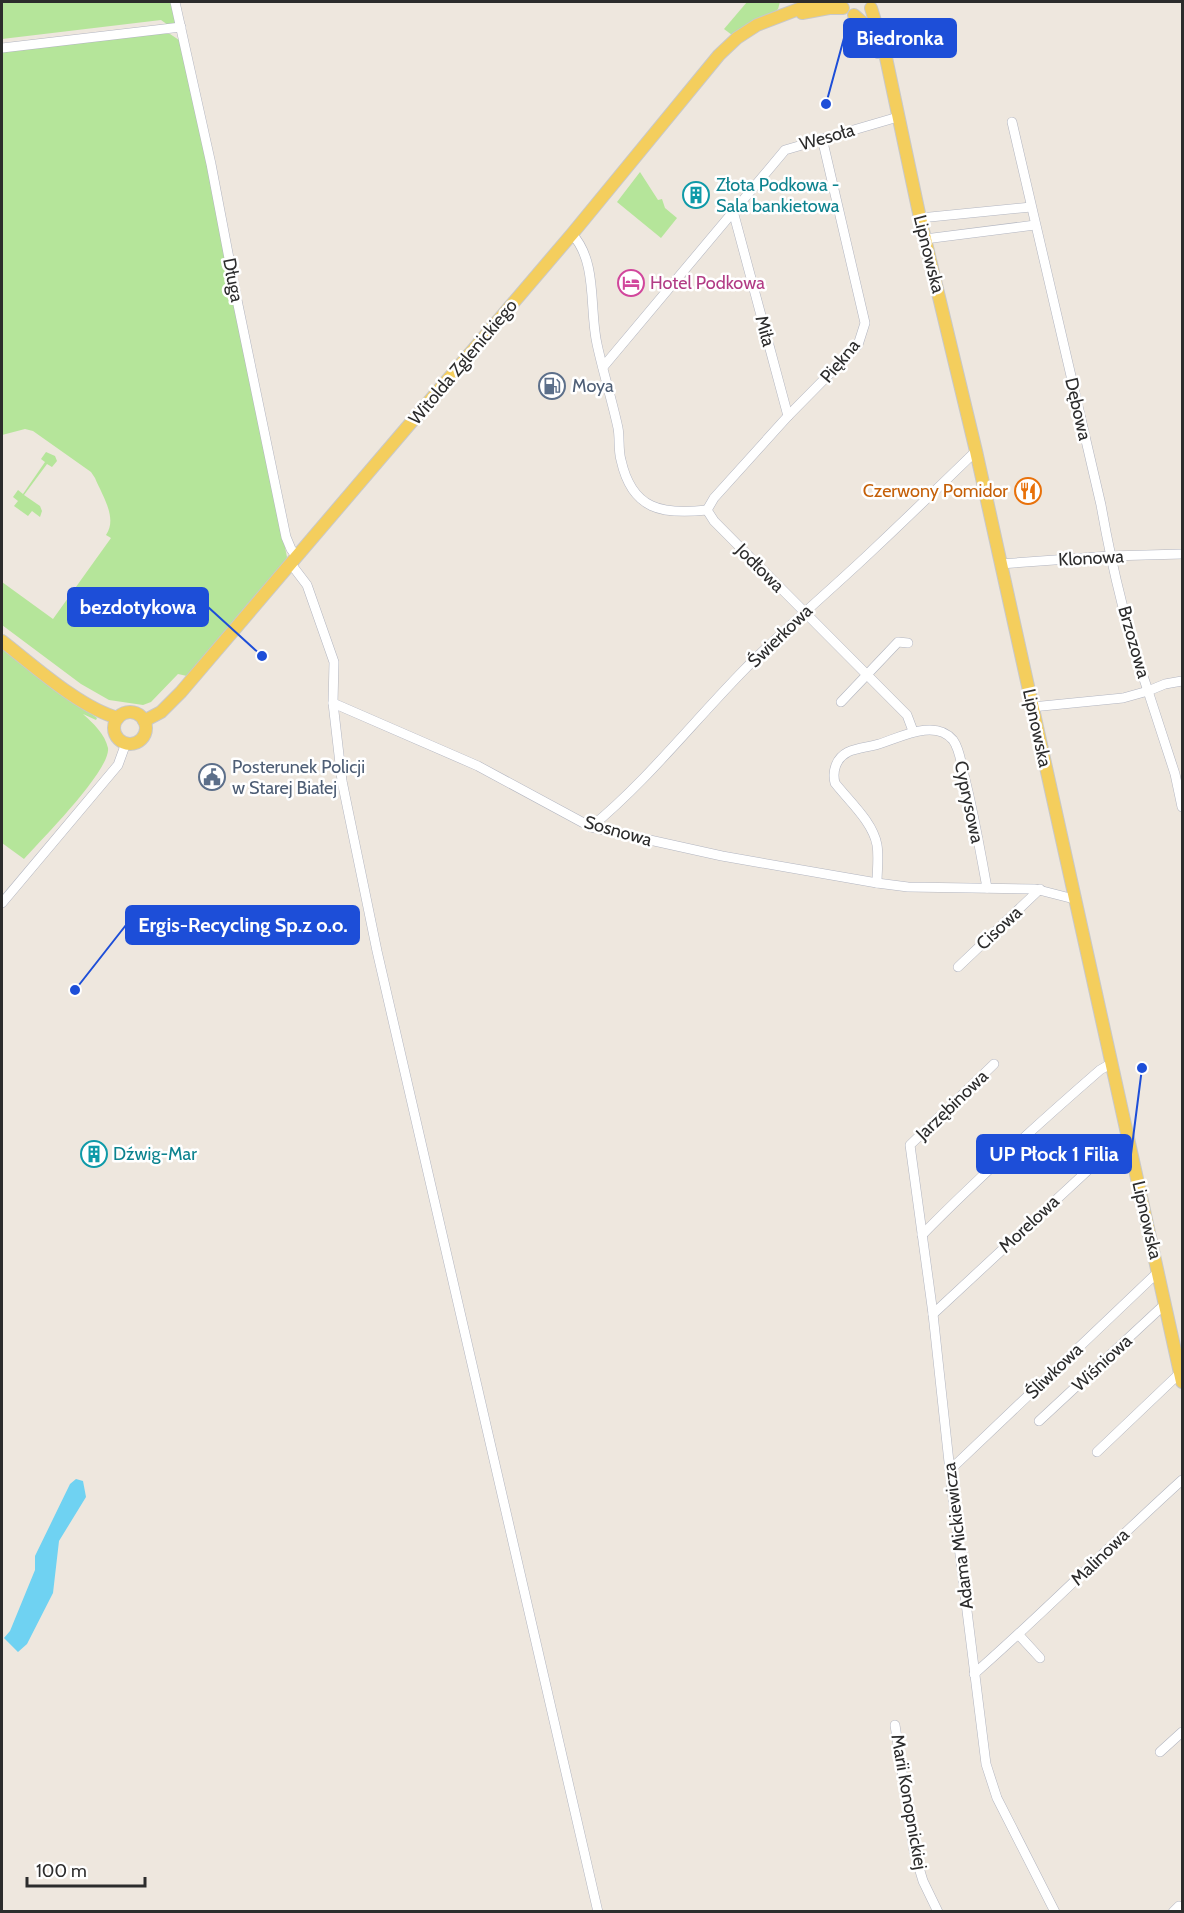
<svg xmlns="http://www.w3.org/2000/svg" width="1184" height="1913" viewBox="0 0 1184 1913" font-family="Cabin,sans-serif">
<rect width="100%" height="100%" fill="#eee7de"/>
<g fill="#b5e59a">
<path d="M2,2H171L176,23L168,25L161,20L2,39Z"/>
<path d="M747,2H780L778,9L773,13L732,35L724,29Z"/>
<path d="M163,33L170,34L179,40L205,154L287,557L286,561L187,676L178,674L151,702L143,705L109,700L81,684L2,625V582L53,619L111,538L106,535C118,518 102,495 95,478L91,472L33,431L25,429L2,435V52Z"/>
<path d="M640,172L658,200L662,199L665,208L677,218L661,238L617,202Z"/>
<path d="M46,452L55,456L57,461L52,467L47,464L24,495L40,506L42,511L40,517L32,511L28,516L14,506L18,501L13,497L18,490L23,494L45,462L41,459Z"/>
<path d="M2,648L97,718L96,720L83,714C93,723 105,734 108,748C111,770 40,841 24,859L2,843Z"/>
</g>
<path fill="#6fd2f2" d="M76,1479L83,1481L86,1497L59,1541L53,1593L27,1644L18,1652L4,1638L10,1631L35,1570V1556L70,1484Z"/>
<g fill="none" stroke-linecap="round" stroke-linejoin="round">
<defs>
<g id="minor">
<path d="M175,2L211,164L236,295L286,537L291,549L297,557"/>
<path d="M2,48L181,27"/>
<path d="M1012,122L1101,505C1112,568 1127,630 1148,691L1165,684L1182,681"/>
<path d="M733,211L788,416"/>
<path d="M920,218L1031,207"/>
<path d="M572,234C598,262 589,309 597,344C603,372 612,400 618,428C620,438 618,450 621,460C632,510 662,515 707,510"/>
<path d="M925,239L1035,225"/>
<path d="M603,367L785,150L898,117"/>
<path d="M707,510L714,498L788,416L858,345L865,323L822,138"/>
<path d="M707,510L714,521L907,715L913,731"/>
<path d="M291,564L307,585L334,662L333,703L342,781L377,951L598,1912"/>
<path d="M1000,564L1110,556L1182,554"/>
<path d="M841,702L898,642L908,643"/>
<path d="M333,703L478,766L591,827L722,856L877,883L908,887L1035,889L1074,899"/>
<path d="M1032,707L1123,698L1148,691L1175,774L1182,807"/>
<path d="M591,827C647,781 693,722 744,670C785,628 831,590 874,549C908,517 942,484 976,451"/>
<path d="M877,883C877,871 879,857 877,845C873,822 849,801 835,783C832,771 836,758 848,752C857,748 869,747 879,744C899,738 935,718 953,740C959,748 961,761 963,771C973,809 980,849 987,888"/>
<path d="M2,903L118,765L126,743"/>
<path d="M958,967L1040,889"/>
<path d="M994,1064L910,1145L933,1314L952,1490L986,1764L997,1798L1055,1912"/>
<path d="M922,1235C979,1177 1039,1123 1100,1070L1112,1063"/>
<path d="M933,1314L1113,1147L1129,1141"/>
<path d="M1039,1421L1165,1304"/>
<path d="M1097,1452L1180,1373"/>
<path d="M950,1470L1158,1272"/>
<path d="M1019,1635L1040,1658"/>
<path d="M974,1674C1046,1611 1112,1543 1182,1480"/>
<path d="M895,1725L914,1851L923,1881L938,1912"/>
<path d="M1160,1752L1182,1732"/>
<path d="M1173,1912L1179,1906"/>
</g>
<g id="major">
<path d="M871,8L885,53L920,218L976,451L1182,1382"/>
<path d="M802,13L829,8H843"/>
<path d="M854,15L863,23L878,52"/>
<path d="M2,641C33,665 80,708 118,718"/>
<circle cx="130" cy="728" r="16"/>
<path d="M144,721L161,712L181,692L572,234L719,55L737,38L757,25L817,2"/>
</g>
</defs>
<use href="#minor" stroke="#b2b5c0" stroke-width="10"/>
<use href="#major" stroke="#c8c8c8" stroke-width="14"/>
<use href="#minor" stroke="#fff" stroke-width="9"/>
<use href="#major" stroke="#f4ce5d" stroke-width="12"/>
</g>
<defs>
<symbol id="building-ring" viewBox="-11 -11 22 22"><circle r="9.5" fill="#fff" stroke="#0f9aa8" stroke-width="1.5"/><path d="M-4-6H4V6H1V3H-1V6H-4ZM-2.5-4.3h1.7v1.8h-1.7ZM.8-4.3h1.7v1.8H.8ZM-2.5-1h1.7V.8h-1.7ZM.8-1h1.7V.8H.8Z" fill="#0f9aa8"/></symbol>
<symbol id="hotel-ring" viewBox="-11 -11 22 22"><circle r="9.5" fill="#fff" stroke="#d1479c" stroke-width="1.5"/><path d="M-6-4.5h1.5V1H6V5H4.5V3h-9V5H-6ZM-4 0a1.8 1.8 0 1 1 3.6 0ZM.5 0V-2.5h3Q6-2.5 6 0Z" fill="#d1479c"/></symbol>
<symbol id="fuel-ring" viewBox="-11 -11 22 22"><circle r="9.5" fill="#fff" stroke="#5c6f8a" stroke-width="1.5"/><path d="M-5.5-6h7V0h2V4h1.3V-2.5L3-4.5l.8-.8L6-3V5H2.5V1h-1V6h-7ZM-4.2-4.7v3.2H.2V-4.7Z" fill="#5c6f8a"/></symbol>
<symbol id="restaurant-ring" viewBox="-11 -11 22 22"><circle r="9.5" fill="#fff" stroke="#e8710a" stroke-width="1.5"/><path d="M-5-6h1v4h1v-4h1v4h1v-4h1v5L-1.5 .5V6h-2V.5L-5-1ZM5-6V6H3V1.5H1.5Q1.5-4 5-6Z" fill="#e8710a"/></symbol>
<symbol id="civic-ring" viewBox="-11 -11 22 22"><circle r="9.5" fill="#fff" stroke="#5c6f8a" stroke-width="1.5"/><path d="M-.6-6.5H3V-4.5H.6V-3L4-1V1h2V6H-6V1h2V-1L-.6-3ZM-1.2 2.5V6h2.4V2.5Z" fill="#5c6f8a"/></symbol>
</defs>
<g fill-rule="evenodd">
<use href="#building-ring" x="681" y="180" width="30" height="30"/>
<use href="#hotel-ring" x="616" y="268" width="30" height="30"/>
<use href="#fuel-ring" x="537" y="371" width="30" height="30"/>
<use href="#restaurant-ring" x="1013" y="476" width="30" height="30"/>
<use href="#civic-ring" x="197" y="762" width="30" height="30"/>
<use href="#building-ring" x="79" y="1139" width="30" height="30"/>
</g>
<g text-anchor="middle" stroke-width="5" stroke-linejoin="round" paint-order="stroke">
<g font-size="18" fill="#2c2c2c" stroke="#fff">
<text transform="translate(827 137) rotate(-16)" y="6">Wesoła</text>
<text transform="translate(929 254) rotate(76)" y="6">Lipnowska</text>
<text transform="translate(233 280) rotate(79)" y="6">Długa</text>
<text transform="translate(765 331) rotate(75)" y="6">Miła</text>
<text transform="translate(840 361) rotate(-50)" y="6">Piękna</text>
<text transform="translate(463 362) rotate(-50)" y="6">Witolda Zglenickiego</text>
<text transform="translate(1078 409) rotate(77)" y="6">Dębowa</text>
<text transform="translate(1091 558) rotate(-3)" y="6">Klonowa</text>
<text transform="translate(760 568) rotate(45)" y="6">Jodłowa</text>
<text transform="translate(780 636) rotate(-44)" y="6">Świerkowa</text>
<text transform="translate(1134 642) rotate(74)" y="6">Brzozowa</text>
<text transform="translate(1037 728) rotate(78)" y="6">Lipnowska</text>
<text transform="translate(969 802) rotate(78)" y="6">Cyprysowa</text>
<text transform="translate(618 831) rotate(16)" y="6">Sosnowa</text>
<text transform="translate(999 928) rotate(-43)" y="6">Cisowa</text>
<text transform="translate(952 1105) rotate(-44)" y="6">Jarzębinowa</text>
<text transform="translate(1147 1220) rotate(77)" y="6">Lipnowska</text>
<text transform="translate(1029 1224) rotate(-43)" y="6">Morelowa</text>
<text transform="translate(1102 1363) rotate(-43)" y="6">Wiśniowa</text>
<text transform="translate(1054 1371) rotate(-44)" y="6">Śliwkowa</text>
<text transform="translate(958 1536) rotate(-97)" y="6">Adama Mickiewicza</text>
<text transform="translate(1100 1557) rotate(-44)" y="6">Malinowa</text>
<text transform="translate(909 1802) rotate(80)" y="6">Marii Konopnickiej</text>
</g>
<g font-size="18" fill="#0d838f" stroke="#fff" text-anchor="start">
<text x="716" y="191">Złota Podkowa -<tspan x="716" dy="21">Sala bankietowa</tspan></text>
<text x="113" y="1160">Dźwig-Mar</text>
</g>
<g font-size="18" fill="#b23c85" stroke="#fff" text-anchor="start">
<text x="650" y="289">Hotel Podkowa</text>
</g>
<g font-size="18" fill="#4e5e75" stroke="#fff" text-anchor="start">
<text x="572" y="392">Moya</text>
<text x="232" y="773">Posterunek Policji<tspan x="232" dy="21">w Starej Białej</tspan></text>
</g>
<g font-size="18" fill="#c56008" stroke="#fff" text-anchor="end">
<text x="1008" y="497">Czerwony Pomidor</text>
</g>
</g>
<path fill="none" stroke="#1d4ed8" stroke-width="2" d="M826 104L844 38M262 656L208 607M75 990L126 925M1142 1068L1131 1154"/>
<g fill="#1d4ed8" stroke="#fff" stroke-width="2">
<circle cx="826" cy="104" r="6"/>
<circle cx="262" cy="656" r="6"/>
<circle cx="75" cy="990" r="6"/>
<circle cx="1142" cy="1068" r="6"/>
</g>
<g fill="#1d4ed8" stroke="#1d4ed8" stroke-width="2">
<rect x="844" y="19" width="112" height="38" rx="6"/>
<rect x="68" y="588" width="140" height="38" rx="6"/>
<rect x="126" y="906" width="233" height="38" rx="6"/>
<rect x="977" y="1135" width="154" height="38" rx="6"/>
</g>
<g font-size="20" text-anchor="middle" font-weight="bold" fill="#fff">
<text x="900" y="45">Biedronka</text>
<text x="138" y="614">bezdotykowa</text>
<text x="243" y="932">Ergis-Recycling Sp.z o.o.</text>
<text x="1054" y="1161">UP Płock 1 Filia</text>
</g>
<rect width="1184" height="1913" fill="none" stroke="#2c2c2c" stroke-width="6"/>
<path d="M27 1877v9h118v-9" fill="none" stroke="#2c2c2c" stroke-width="3"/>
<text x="36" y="1877" font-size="18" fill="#2c2c2c" stroke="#ffffff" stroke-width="4.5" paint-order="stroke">100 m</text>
</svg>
